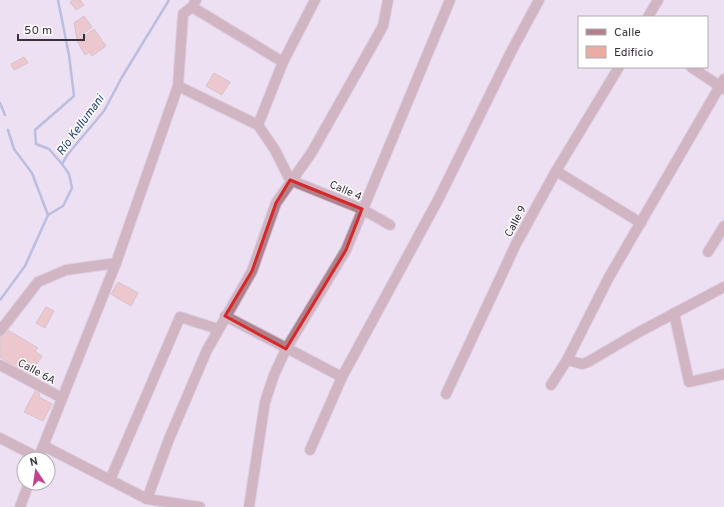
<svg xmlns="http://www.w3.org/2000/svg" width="724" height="507" viewBox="0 0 724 507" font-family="Overpass,sans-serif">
<rect width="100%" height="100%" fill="#ede0f3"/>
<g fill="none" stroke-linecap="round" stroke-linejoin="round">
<g stroke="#7e95c5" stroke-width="2.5">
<path d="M58,0L69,55L74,96L35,130L36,144L49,149L62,164"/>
<path d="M0,103L5,115"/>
<path d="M8,130L14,149L32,173L48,215"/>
<path d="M0,300L25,266L48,215L63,206L72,188L69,174L62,164L68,154L104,111L122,77L169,0"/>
</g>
</g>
<g fill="#ebaca2" stroke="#b79f9b">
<path d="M73,0H80L84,5L76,10L70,2Z"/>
<path d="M84,16L92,27L77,39L74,23Z"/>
<path d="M94,29L106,46L92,56L89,52L85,55L77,41Z"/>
<path d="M24,57L28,63L14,70L11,64Z"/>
<path d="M214,73L230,82L222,95L206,86Z"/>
<path d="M118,282L138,293L131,306L111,294Z"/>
<path d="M46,307L54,311L45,328L36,323Z"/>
<path d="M6,329L38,348L35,351L42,356L29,376L0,357V339Z"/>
<path d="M35,391L40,394L39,397L52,404L43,421L24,412Z"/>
</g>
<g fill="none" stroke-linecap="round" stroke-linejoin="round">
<defs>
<g id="minor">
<path d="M192,7L283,62"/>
<path d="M648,17L658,0"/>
<path d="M691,67L724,89"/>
<path d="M178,86L258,125L275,150L290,180L362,209L390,225"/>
<path d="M258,125L283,62L315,0"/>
<path d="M556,171L641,223"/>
<path d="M708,252L724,226"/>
<path d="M674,313L689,382L724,374"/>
<path d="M225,316L342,377"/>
<path d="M0,331L38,282L66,270L116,263"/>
<path d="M567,360L582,364L588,362L639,332L724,287"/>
<path d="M0,365L62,398"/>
<path d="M551,385L567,360L609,277L724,79"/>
<path d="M446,394L516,244L556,171L619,67"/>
<path d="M0,438L39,458"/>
<path d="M44,446L147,499L200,507"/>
<path d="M310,450L342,377L439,198L512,50L539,0"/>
<path d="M38,459L116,263L178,86L183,14L192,7L196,0"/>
<path d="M110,480L180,317L218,329"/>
<path d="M147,499L169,439L207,350L252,271L276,203L312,152L383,26L388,0"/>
<path d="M20,507L29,483"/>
<path d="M249,507L265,402L274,375L286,349L346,250L450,0"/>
</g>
</defs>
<use href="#minor" stroke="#c9bdce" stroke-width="12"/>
<use href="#minor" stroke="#b0808b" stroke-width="10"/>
</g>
<path d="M0 0H724V507H0ZM290,180L362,209L346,250L286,349L225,316L252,271L276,203Z" fill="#ede0f3" fill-opacity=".55" fill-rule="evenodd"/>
<path fill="none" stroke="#d62828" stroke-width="3" stroke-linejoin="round" d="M290,180L362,209L346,250L286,349L225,316L252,271L276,203Z"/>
<g text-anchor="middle" stroke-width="3" stroke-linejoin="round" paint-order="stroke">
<g font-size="11" fill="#38333a" stroke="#fff">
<text transform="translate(346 190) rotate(23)" y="4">Calle 4</text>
<text transform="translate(515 221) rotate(-62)" y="4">Calle 9</text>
<text transform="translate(37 371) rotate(28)" y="4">Calle 6A</text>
</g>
<g font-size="12" font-style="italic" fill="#26417c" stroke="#fff">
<text transform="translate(80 125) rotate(-54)" y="4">Río Kellumani</text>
</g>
</g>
<rect x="578" y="16" width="130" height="52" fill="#ffffff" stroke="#afadb0"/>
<rect x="586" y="29" width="20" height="6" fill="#b0808b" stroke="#afadb0"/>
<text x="614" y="36" font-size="12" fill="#38333a">Calle</text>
<rect x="586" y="46" width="20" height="12" fill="#ebaca2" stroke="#afadb0"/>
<text x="614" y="56" font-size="12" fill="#38333a">Edificio</text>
<g transform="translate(36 471) rotate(347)"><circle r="19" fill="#ffffff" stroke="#afadb0"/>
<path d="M0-3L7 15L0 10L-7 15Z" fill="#c2438f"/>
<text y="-6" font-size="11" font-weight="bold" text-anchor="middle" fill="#38333a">N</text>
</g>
<path d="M18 34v6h66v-6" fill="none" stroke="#38333a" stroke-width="2"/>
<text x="24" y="34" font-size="12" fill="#38333a" stroke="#ffffff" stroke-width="3" paint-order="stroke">50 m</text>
</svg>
